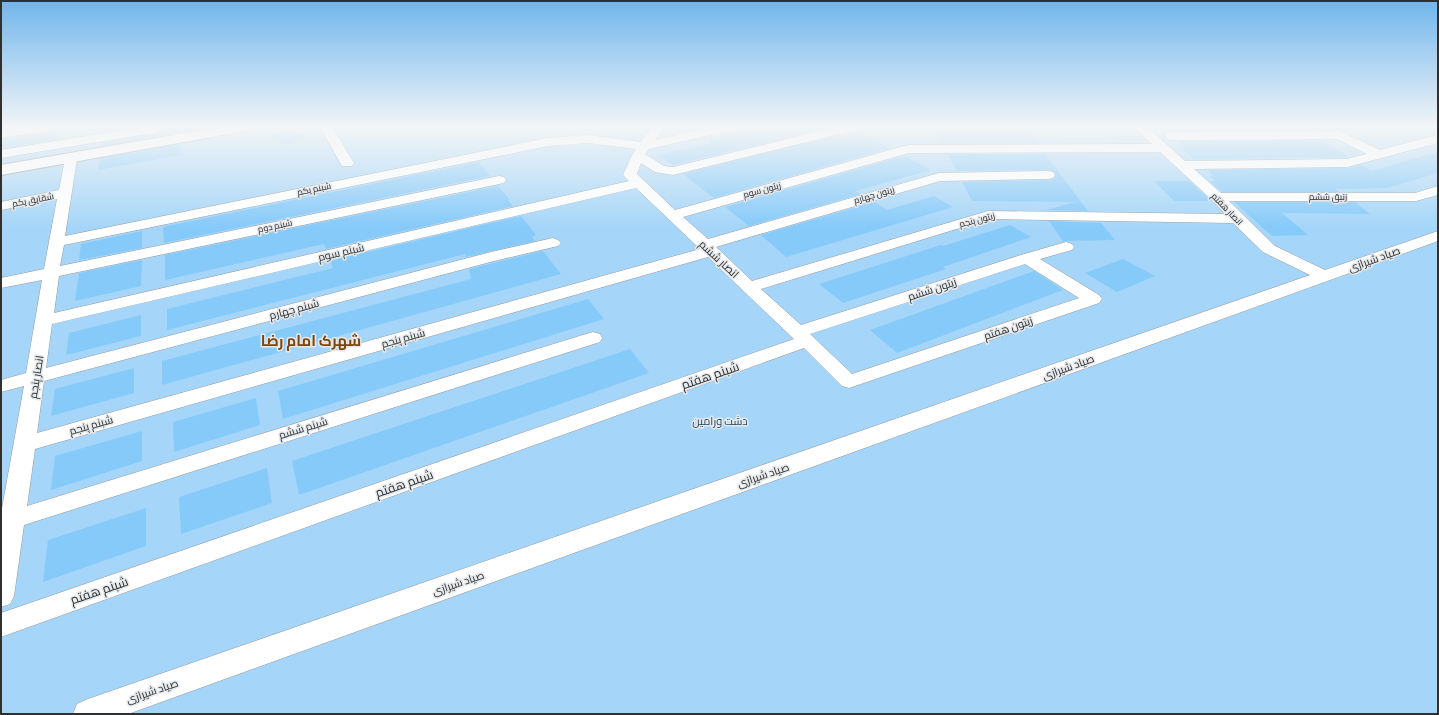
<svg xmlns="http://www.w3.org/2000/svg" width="1439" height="715" viewBox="0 0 1439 715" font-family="Commissioner,Cairo,sans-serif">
<rect width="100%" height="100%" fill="#e5e8eb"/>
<rect fill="#a5d6f9" x="1" y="127" width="1437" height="587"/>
<g fill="#86cafa">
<path d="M51,127H55L56,139L1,148V139L44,132Z"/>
<path d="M160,127H178V133L101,146V143L157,133L160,130Z"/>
<path d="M761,127H829L673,165L659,155L712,143L707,139Z"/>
<path d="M934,127H1025L1037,143H942Z"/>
<path d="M1161,127H1302L1306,130L1167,132Z"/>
<path d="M288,129L309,137L287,145L266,137Z"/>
<path d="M856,131H857L890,148L714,198L683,174Z"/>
<path d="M1178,141H1323L1349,157L1194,159L1177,145H1182Z"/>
<path d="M180,144L181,155L98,170L100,159Z"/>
<path d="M1438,152V173L1387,188L1335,189L1339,192H1222L1210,181H1216L1209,176H1214L1208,170L1347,168L1361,165L1371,171Z"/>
<path d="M947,154H1045L1088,211L1046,210L1076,202L972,201L962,182L1048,180L1054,179L1056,174L1053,171L1048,170L957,171Z"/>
<path d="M905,156L931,170L855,191L861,194L749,226L725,207Z"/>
<path d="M479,162L490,176L164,243L163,227Z"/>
<path d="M1154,181H1189L1211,201H1174Z"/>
<path d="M498,186L510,200H508L513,206L326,249L324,244L165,280V255Z"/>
<path d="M934,196L953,207L786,257L761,235L874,202L887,210Z"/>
<path d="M1234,202H1355L1370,214L1282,213L1308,235L1272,236Z"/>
<path d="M521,216L536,235L532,237L535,241L466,257L465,254L167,330V309L333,268L330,261Z"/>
<path d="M1049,221L1101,223L1115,240L1063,241Z"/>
<path d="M1010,225L1031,237L943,267L946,269L843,303L819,284L941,245L943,246Z"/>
<path d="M142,231V248L79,260L81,244Z"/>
<path d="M543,251L561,274L162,385V361L471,279L469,269Z"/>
<path d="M1123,259L1155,276L1117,292L1085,273Z"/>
<path d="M142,260L141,286L75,301L79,273Z"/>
<path d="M1034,271L1063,290L897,353L870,330Z"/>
<path d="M588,299L604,319L283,419L278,391Z"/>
<path d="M141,315V336L66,355L69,333Z"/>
<path d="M630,349L649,373L299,495L292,461Z"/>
<path d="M134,368V393L51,416L55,389Z"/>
<path d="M256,398L260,425L174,452L173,422Z"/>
<path d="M142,431V461L51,490L55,456Z"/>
<path d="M267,468L272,503L181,534L179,497Z"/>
<path d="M146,508V546L43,582L48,540Z"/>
</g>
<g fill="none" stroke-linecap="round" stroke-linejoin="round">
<defs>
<g id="minor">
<path d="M20,127H50L44,131L1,138V130Z"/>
<path d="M142,127H158L159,129L157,132L153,133L1,158V150Z"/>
<path d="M320,127H332L354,163L352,166H342Z"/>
<path d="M652,127H665L655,140L710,127H733L731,130L649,149L645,154L664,166L673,167L836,127H858L856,130L673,175L655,172L641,163L637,174L675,210L908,145L1152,144L1134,127H1147L1185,161L1347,159L1367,154L1337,139L1171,140L1167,139L1165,136L1167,133L1171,132L1339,131L1380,150L1438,135V143L1347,167L1194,169L1221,193H1415L1438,186V195L1416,201H1229L1275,246L1325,270L1438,231V241L128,714H73L77,704L88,699L1310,275L1263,252L1233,223L989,219L761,289L801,325L1021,255L1066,242L1072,244L1074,247L1072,250L1040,259L1099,295L1102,299L1099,303L849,388L842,386L804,348L1,637V613L794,339L708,257L35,449L27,506L586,334L593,332L600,334L602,338L600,342L24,525L14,596L10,604L1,607V514L24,386L1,392V380L26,373L42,280L1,288V278L44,269L57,199L1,210V202L59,190L65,159L66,156H76L77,159L65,236L548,138L588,135L641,142ZM588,143L636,149L632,155L623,175L629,181L54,313L59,276L499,184L504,183L506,180L504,177L499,176L60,266L64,245L548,146ZM1160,152L1212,200L1225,214L988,211L752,281L716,247L940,181L1048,179L1053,178L1055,175L1053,172L1048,171L939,173L708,239L683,217L909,153ZM636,188L700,249L37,433L44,381L494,261L558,246L561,243L558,240L553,238L491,252L46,368L52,324ZM1025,264L1079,298L852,374L810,334Z"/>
</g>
<path id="tertiary" d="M220,127H252L250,130L245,131L1,175V165Z"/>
</defs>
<use href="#minor" stroke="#979a9d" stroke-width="1"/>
<use href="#tertiary" stroke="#979a9d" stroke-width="2"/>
<use href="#minor" fill="#fff" fill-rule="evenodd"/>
<use href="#tertiary" fill="#fff" fill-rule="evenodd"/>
</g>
<linearGradient id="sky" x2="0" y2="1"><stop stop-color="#70b5ec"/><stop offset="0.56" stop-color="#f3f5f6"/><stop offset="1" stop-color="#f3f5f6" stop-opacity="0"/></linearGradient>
<rect width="1439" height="227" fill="url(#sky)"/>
<g text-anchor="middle" stroke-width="3" stroke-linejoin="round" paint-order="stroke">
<g font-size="9" fill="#2f3031" stroke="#e5e8eb">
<text transform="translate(314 189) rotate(-12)" y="3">شبنم یکم</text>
<text transform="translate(762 190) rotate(-15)" y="3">زیتون سوم</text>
<text transform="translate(874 195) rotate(-16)" y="3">زیتون چهارم</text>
<text x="1328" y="200">زنبق ششم</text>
<text transform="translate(33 200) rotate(-11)" y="3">شقایق یکم</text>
<text transform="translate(1227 209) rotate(46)" y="3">انصار هفتم</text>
<text transform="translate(977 220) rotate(-14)" y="3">زیتون پنجم</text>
<text transform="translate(275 226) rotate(-12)" y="3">شبنم دوم</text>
</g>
<g font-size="11" fill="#2f3031" stroke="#e5e8eb">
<text transform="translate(341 252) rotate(-13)" y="4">شبنم سوم</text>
<text transform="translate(719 259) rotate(43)" y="4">انصار ششم</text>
<text transform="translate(1374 259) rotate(-20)" y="4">صیاد شیرازی</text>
<text transform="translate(932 289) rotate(-18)" y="4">زیتون ششم</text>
<text transform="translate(294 309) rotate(-15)" y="4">شبنم چهارم</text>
<text transform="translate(1008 328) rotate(-19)" y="4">زیتون هفتم</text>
<text transform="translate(403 338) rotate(-16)" y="4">شبنم پنجم</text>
<text transform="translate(1068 367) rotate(-20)" y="4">صیاد شیرازی</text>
<text transform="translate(36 377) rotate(-81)" y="4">انصار پنجم</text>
<text transform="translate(91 425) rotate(-16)" y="4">شبنم پنجم</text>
<text transform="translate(303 428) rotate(-17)" y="4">شبنم ششم</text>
<text transform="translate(763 475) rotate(-19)" y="4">صیاد شیرازی</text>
<text transform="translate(458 583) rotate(-19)" y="4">صیاد شیرازی</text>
<text transform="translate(152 691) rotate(-19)" y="4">صیاد شیرازی</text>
</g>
<g font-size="11" fill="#21475f" stroke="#e5e8eb">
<text x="720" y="425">دشت ورامین</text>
</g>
<g font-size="13" fill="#2f3031" stroke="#e5e8eb">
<text transform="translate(710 375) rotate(-19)" y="5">شبنم هفتم</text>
<text transform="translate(404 483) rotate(-19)" y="5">شبنم هفتم</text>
<text transform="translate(99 590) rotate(-19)" y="5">شبنم هفتم</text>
</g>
<g font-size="15" font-weight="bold" fill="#7d460d" stroke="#e5e8eb">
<text x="311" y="346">شهرک امام رضا</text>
</g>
</g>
<rect width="1439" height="715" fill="none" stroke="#2f3031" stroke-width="4"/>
</svg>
